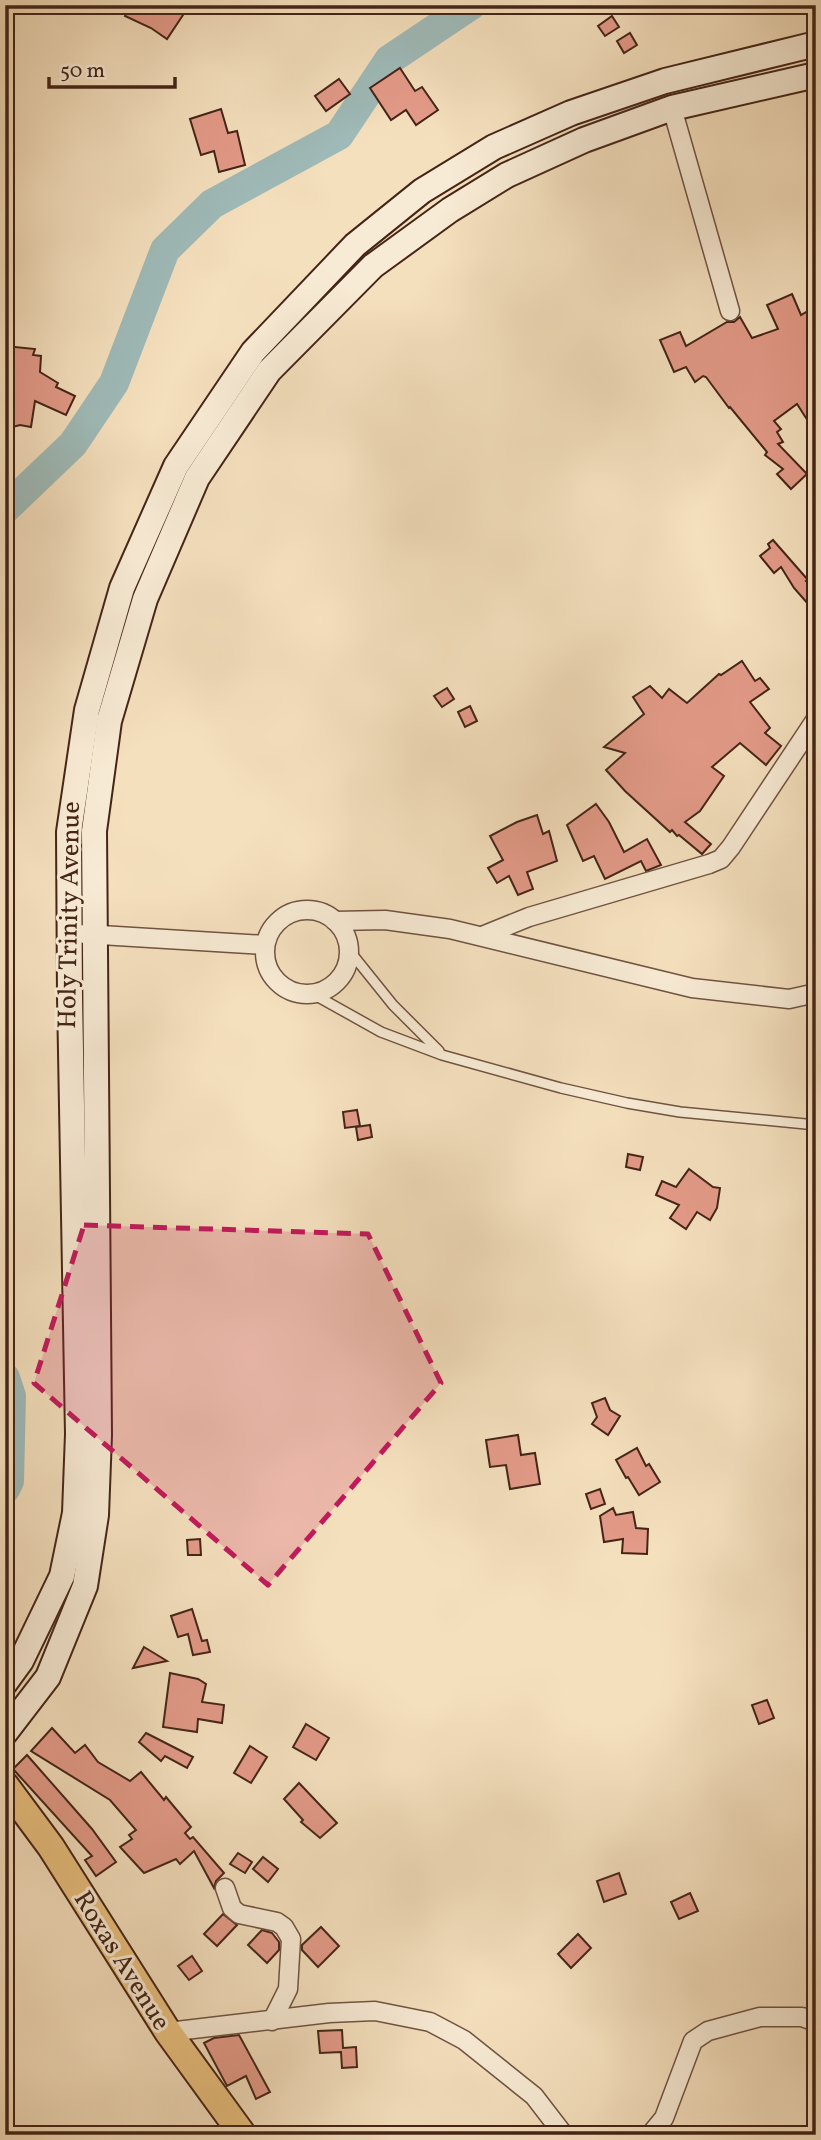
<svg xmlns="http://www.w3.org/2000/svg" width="821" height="2140" viewBox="0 0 821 2140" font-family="Vollkorn,serif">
<rect width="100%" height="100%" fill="#f5e0be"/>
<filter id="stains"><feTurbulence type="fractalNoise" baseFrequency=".00286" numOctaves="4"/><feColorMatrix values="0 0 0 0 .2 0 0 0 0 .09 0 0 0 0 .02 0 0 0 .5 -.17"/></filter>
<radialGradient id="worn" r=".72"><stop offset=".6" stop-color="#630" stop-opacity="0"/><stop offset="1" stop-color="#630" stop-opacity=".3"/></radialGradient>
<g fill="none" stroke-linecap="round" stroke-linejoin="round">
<g stroke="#9fbbb9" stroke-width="30">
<path d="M5,509L73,444L114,383L165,250L212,204L339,135L389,60L471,5"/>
<path d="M5,1378L11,1396L9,1481L5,1489"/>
</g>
</g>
<g fill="#e49b89" stroke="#442417" stroke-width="2">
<path d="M130,5H169L183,15L167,39L151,28L125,16Z"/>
<path d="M612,16L619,27L605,36L598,26Z"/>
<path d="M630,33L637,45L624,53L617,41Z"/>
<path d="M400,68L415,91L422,87L438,110L416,125L406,110L391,120L370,88Z"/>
<path d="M339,79L350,94L326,111L315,96Z"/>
<path d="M221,109L228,133L237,131L245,165L219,172L214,151L201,155L190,119Z"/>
<path d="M792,294L801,315L816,306V412L806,418L797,404L774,421L781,429L777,432L783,442L778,444L807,474L791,489L777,474L783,469L765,455L767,452L730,407L729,408L706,377L703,376L695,382L686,367L674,372L660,340L680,332L686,346L727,322H734L740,317L752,338L778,329L767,305Z"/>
<path d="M5,346L35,349L33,355L41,356L40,372L58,383L56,387L75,396L66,415L35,401L31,427L20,425L5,429Z"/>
<path d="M773,540L808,580L806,581L816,592V613L794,588L781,567L774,573L760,556L770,548L768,544Z"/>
<path d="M742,661L755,681L760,678L769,689L750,702L770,728L765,733L781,746L766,765L740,743L712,767L724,776L700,811L685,822L711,844L702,854L679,835L677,836L672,830L670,832L625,791L606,770L625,753L604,747L644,714L633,697L650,686L662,698L669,689L687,703L719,674L721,675Z"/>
<path d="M447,688L454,699L442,707L434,696Z"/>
<path d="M470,706L477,721L465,727L458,712Z"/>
<path d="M596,804L609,822L624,852L647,839L661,865L646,871L641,861L605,879L594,856L583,861L567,825Z"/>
<path d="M537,815L543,834L549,831L557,861L527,872L533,889L518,895L509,876L497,883L488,868L503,860L490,836L517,822Z"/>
<path d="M357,1110L360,1126L345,1128L343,1112Z"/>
<path d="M370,1125L372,1137L358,1140L356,1127Z"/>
<path d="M628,1154L643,1157L640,1170L626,1167Z"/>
<path d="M689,1169L713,1187L720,1188L717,1208L710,1220L697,1212L686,1229L670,1218L679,1205L656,1195L662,1181L676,1187Z"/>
<path d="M605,1398L610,1410L620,1416L608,1435L592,1424L597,1417L592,1403Z"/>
<path d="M518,1435L521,1455L535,1453L540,1484L510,1489L506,1465L490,1467L486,1440Z"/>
<path d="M637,1448L646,1466L649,1464L660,1482L639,1495L628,1477L626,1478L616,1460Z"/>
<path d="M600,1489L605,1504L591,1509L586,1494Z"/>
<path d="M613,1508L616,1515L633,1512L636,1528L648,1529L647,1554L622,1553L623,1539L604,1542L600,1516Z"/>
<path d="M200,1539L201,1555H188L187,1540Z"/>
<path d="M192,1609L202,1641L207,1640L210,1652L193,1655L188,1634L178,1637L171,1616Z"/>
<path d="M144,1647L167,1661L133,1668Z"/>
<path d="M170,1673L198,1679L206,1684L202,1702L224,1705L222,1723L198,1719L197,1732L163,1727Z"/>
<path d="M767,1700L774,1718L759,1724L752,1705Z"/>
<path d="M306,1724L329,1738L316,1760L293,1747Z"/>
<path d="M52,1728L75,1753L85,1745L98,1762L130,1781L141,1772L164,1800L166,1797L191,1827L185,1833L190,1839L193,1837L224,1873L216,1881L214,1888L194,1851L180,1864L176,1859L144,1873L120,1847L132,1839L129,1835L136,1830L110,1800L31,1751Z"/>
<path d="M146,1733L193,1757L187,1768L165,1756L161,1761L139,1742Z"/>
<path d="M250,1746L267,1757L251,1783L234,1773Z"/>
<path d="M27,1755L92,1829L116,1862L96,1876L85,1860L92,1856L13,1769Z"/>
<path d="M299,1783L337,1823L320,1838L301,1822L303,1820L284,1799Z"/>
<path d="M238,1853L252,1862L245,1873L230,1864Z"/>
<path d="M263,1857L278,1869L268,1882L253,1869Z"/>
<path d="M619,1873L626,1894L604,1902L597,1881Z"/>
<path d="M690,1893L698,1911L679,1919L671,1902Z"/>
<path d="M223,1914L237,1925L217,1946L204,1934Z"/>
<path d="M321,1927L339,1946L318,1967L302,1950V1945Z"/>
<path d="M262,1930L272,1933L279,1942V1950L267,1963L248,1945Z"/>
<path d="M578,1934L591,1948L571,1968L558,1954Z"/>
<path d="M192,1956L202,1971L189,1980L178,1966Z"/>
<path d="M342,2030L343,2048L356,2047L357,2067L342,2068L341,2052L320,2053L318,2031Z"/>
<path d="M239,2035L270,2092L256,2099L246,2076L227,2086L204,2043L214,2038Z"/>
</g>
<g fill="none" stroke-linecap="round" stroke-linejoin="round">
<defs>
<g id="lane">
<path d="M348,949L393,1005L439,1051"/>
<path d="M313,994L381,1032L442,1055L561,1088L627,1103L680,1112L816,1125"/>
</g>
<g id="street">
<path d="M672,108L730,311"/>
<circle cx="307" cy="952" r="42"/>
<path d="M335,921L385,920L450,929L692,988L789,999L816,993"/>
<path d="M84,934L265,945"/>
<path d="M482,936L529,917L709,864L721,859L731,847L816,719"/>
<path d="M225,1888L232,1908L239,1914L277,1922L284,1927L291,1939L288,1989L272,2021"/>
<path d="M168,2032L329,2013L375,2011L430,2022L464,2040L534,2096L564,2135"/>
<path d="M650,2135L664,2118L693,2041L708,2031L760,2017H802L816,2022"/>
</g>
<g id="secondary">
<path d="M5,1683L21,1661L62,1576L75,1513L78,1434L70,997L69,832L87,710L122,588L176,466L253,352L355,245L422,191L494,147L571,113L665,81L816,44"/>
<path d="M5,1733L48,1677L85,1586L96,1515L99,1435L94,831L109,721L145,599L197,478L269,371L373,266L450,210L507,175L584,140L672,108L816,75"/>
</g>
<path id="primary" d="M5,1785L51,1847L168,2032L243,2135"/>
</defs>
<use href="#lane" stroke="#705341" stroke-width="12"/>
<use href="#street" stroke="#705341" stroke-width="21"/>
<use href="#secondary" stroke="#442417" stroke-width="28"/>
<use href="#primary" stroke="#442417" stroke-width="30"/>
<use href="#lane" stroke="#f8ebd5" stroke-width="9"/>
<use href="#street" stroke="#f8ebd5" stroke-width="18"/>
<use href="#secondary" stroke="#f8ebd5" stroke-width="24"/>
<use href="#primary" stroke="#eac07f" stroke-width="26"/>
</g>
<path fill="#c2185b" fill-opacity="0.2" stroke="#c2185b" stroke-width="5" stroke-dasharray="14 9" stroke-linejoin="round" d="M84,1225L368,1234L441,1383L268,1585L34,1383Z"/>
<g text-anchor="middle" stroke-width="6" stroke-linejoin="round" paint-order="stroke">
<g font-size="26" fill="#442417" stroke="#f8ebd5">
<text transform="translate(68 915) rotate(-89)" y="9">Holy Trinity Avenue</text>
<text transform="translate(123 1960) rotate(58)" y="9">Roxas Avenue</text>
</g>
</g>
<rect width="821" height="2140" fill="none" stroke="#f5e0be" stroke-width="28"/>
<rect x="7" y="7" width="807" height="2126" fill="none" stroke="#442417" stroke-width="3.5"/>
<rect x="14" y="14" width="793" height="2112" fill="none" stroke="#442417" stroke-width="2"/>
<path d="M49 77v10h126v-10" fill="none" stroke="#442417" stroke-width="3.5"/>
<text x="60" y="77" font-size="21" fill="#442417" stroke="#f8ebd5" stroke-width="5" paint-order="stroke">50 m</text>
<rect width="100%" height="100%" filter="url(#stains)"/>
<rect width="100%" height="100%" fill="url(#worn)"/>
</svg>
